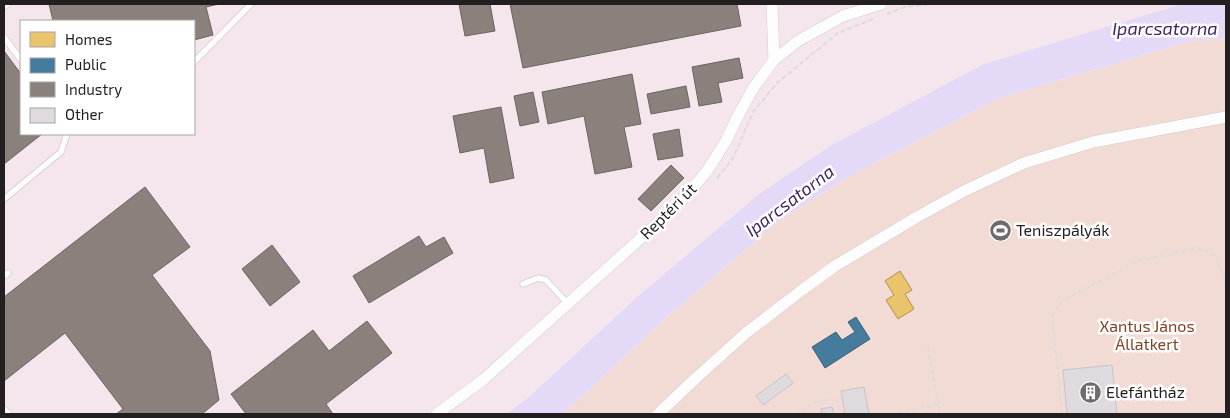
<svg xmlns="http://www.w3.org/2000/svg" width="1230" height="418" viewBox="0 0 1230 418" font-family="'Exo 2',sans-serif">
<rect width="100%" height="100%" fill="#fbf4f7"/>
<path fill="#f4e6ec" fill-rule="evenodd" d="M4,4H1182L984,64L758,195L638,296L531,395L507,414H4ZM21,21H194V134H21Z"/>
<path fill="#f2dbd4" d="M1226,38V414H563L663,321L779,221L845,179L997,99L1191,41Z"/>
<path fill="#e4d9f7" d="M1182,4H1226V38L1191,41L997,99L845,179L779,221L663,321L563,414H507L531,395L638,296L758,195L830,146L984,64Z"/>
<path fill="#e9c46a" stroke="#ae9254" d="M900,271L912,290L905,294L914,309L898,319L886,300L894,295L885,281Z"/>
<path fill="#457b9d" stroke="#3b5f78" d="M856,317L870,339L825,368L812,347L836,332L842,340L855,332L848,322Z"/>
<g fill="#8a817c" stroke="#6b6461">
<path d="M49,4H219L206,7L213,35L194,40V21H53Z"/>
<path d="M459,4H490L495,31L465,36Z"/>
<path d="M510,4H737L741,26L523,68Z"/>
<path d="M4,51L21,74V134H42L4,164Z"/>
<path d="M739,58L743,78L718,83L722,102L699,106L692,67Z"/>
<path d="M632,74L641,124L624,127L632,167L595,174L584,116L548,124L542,92Z"/>
<path d="M686,86L690,107L651,114L647,94Z"/>
<path d="M533,92L539,122L520,126L514,96Z"/>
<path d="M501,107L514,178L490,183L484,148L460,153L453,116Z"/>
<path d="M679,129L683,156L658,160L653,134Z"/>
<path d="M671,165L684,178L651,211L638,199Z"/>
<path d="M145,187L190,247L152,275L210,351L219,400L202,414H116L123,409L65,333L4,381V297Z"/>
<path d="M419,236L426,247L444,237L453,253L369,303L353,276Z"/>
<path d="M272,245L300,282L270,306L242,269Z"/>
<path d="M367,321L392,353L326,404L333,414H246L231,394L313,330L329,351Z"/>
</g>
<g fill="#dfdadd" stroke="#c8c4c7">
<path d="M1112,365L1117,414H1067L1063,370Z"/>
<path d="M786,374L793,383L763,405L756,396Z"/>
<path d="M864,387L869,414H845L841,391Z"/>
<path d="M832,407L834,414H822L821,409Z"/>
</g>
<g fill="none" stroke-linecap="round" stroke-linejoin="round">
<defs>
<g id="service">
<path d="M4,7L8,4"/>
<path d="M4,37L21,60"/>
<path d="M194,62L251,4"/>
<path d="M4,199L61,152L67,134"/>
<path d="M4,276L8,273"/>
<path d="M523,284L538,278L546,280L568,304"/>
<path d="M4,409L9,414"/>
</g>
<g id="minor">
<path d="M772,4L774,60"/>
<path d="M437,414L484,379L660,221L686,196L707,171L726,141L740,112L754,87L774,60L798,41L843,16L881,4"/>
<path d="M658,414L696,378L746,333L802,290L835,266L917,217L964,191L1024,163L1093,142L1226,117"/>
</g>
</defs>
<use href="#service" stroke="#d2cdcf" stroke-width="7"/>
<use href="#minor" stroke="#d2cdcf" stroke-width="12"/>
<g stroke="#dedbdd" stroke-width="2" stroke-dasharray="5 2.5" stroke-linecap="butt">
<path d="M887,14L905,7L932,4"/>
<path d="M717,178L733,158L753,112L777,83L838,33L873,19"/>
<path d="M928,347L940,414"/>
<path d="M675,414L687,404"/>
<path d="M794,414C808,406 820,398 837,400L840,414"/>
<path d="M890,414L938,405"/>
<path d="M1062,414L1052,316L1063,300L1138,261L1198,248L1216,256L1225,281L1226,293"/>
</g>
<use href="#service" stroke="#fefdfe" stroke-width="5.5"/>
<use href="#minor" stroke="#fefdfe" stroke-width="11"/>
</g>
<defs>
<symbol id="stadium-disc" viewBox="-11 -11 22 22"><circle r="9.5" fill="#6f6a6c" stroke="#fff"/><path d="M0-5a6.5 5 0 1 0 0 10a6.5 5 0 1 0 0-10ZM-3.5-1.8h7v3.6h-7Z" fill="#fff"/></symbol>
<symbol id="building-disc" viewBox="-11 -11 22 22"><circle r="9.5" fill="#6f6a6c" stroke="#fff"/><path d="M-4-6H4V6H1V3H-1V6H-4ZM-2.5-4.3h1.7v1.8h-1.7ZM.8-4.3h1.7v1.8H.8ZM-2.5-1h1.7V.8h-1.7ZM.8-1h1.7V.8H.8Z" fill="#fff"/></symbol>
</defs>
<g fill-rule="evenodd">
<use href="#stadium-disc" x="988" y="218" width="25" height="25"/>
<use href="#building-disc" x="1078" y="380" width="25" height="25"/>
</g>
<g text-anchor="middle" stroke-width="5" stroke-linejoin="round" paint-order="stroke">
<g font-size="16" fill="#231f21" stroke="#fff">
<text transform="translate(668 211) rotate(-45)" y="6">Reptéri út</text>
</g>
<g font-size="16" fill="#231f21" stroke="#fff" text-anchor="start">
<text x="1016" y="236">Teniszpályák</text>
<text x="1106" y="398">Elefántház</text>
</g>
<g font-size="16" fill="#844222" stroke="#fff">
<text x="1147" y="332">Xantus János<tspan x="1147" dy="18">Állatkert</tspan></text>
</g>
<g font-size="18" font-style="italic" fill="#3f2864" stroke="#fff">
<text x="1165" y="35">Iparcsatorna</text>
<text transform="translate(790 201) rotate(-37)" y="6">Iparcsatorna</text>
</g>
</g>
<rect width="1230" height="418" fill="none" stroke="#231f21" stroke-width="10"/>
<rect x="20" y="20" width="175" height="115" fill="#ffffff" stroke="#a7a5a6"/>
<rect x="30" y="32" width="25" height="15" fill="#e9c46a" stroke="#a7a5a6"/>
<text x="65" y="45" font-size="15" fill="#231f21">Homes</text>
<rect x="30" y="58" width="25" height="15" fill="#457b9d" stroke="#a7a5a6"/>
<text x="65" y="70" font-size="15" fill="#231f21">Public</text>
<rect x="30" y="82" width="25" height="15" fill="#8a817c" stroke="#a7a5a6"/>
<text x="65" y="95" font-size="15" fill="#231f21">Industry</text>
<rect x="30" y="108" width="25" height="15" fill="#dfdadd" stroke="#a7a5a6"/>
<text x="65" y="120" font-size="15" fill="#231f21">Other</text>
</svg>
